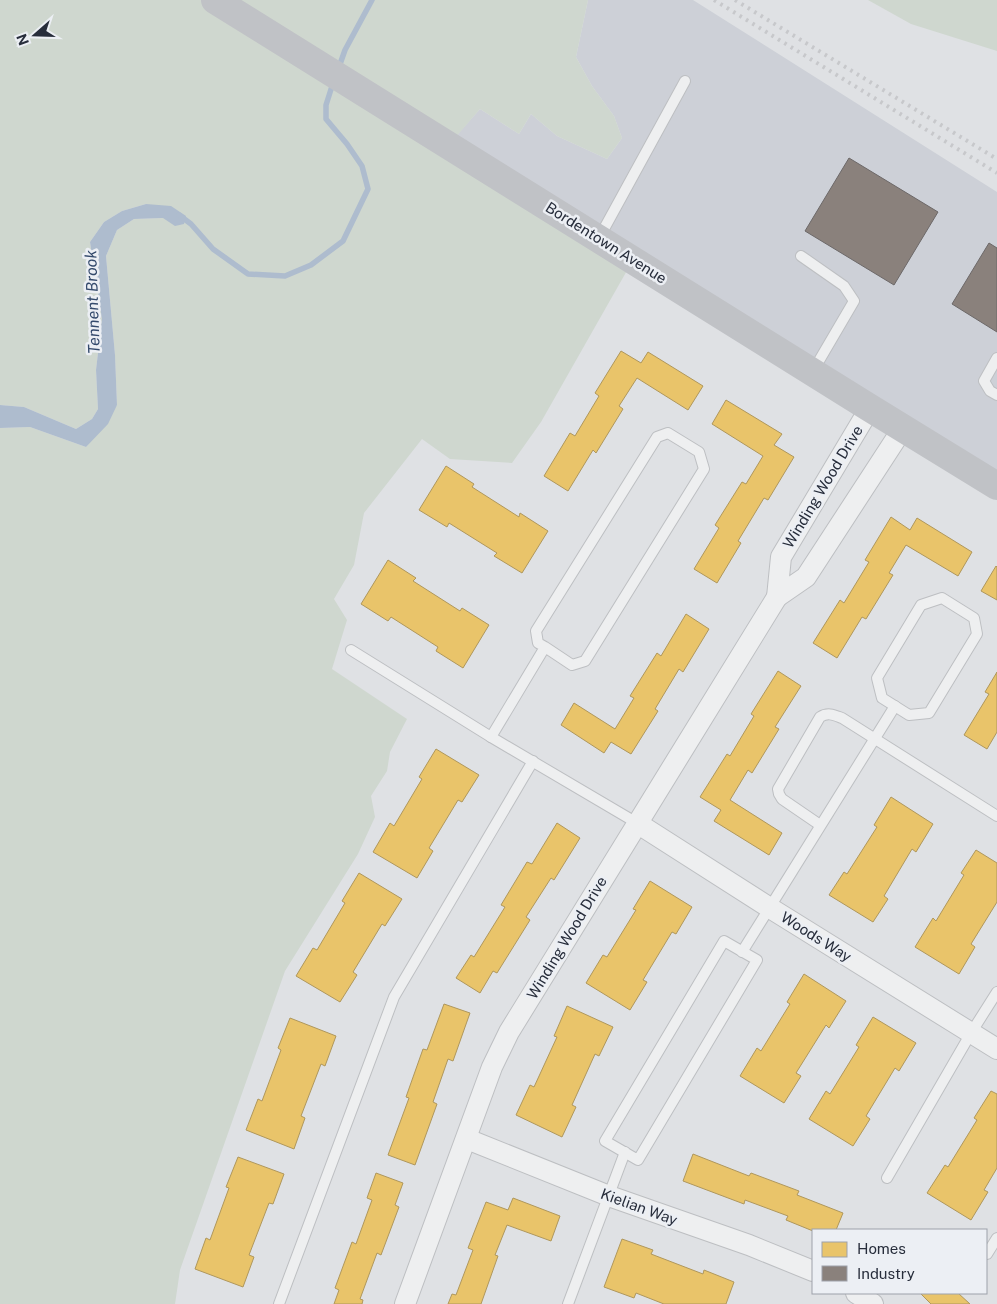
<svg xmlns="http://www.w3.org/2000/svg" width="997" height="1304" viewBox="0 0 997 1304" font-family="'Public Sans',sans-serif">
<rect width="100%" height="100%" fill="#dfe1e4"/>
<path fill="#cdd0d7" d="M588,0H693L997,192V485L448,145L480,109L519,134L531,114L557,136L607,159L622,138L614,116L592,86L576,57Z"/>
<g fill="#cfd7cf">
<path d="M0,0H588L576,57L592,86L614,116L622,138L607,159L557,136L531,114L519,134L480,109L449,145L633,260L541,422L512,463L450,459L422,439L364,513L354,565L334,599L347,620L332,669L407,719L390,752L387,771L371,796L375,817L358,854L285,971L180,1270L175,1304H0V428L30,427L86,447L117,405L115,355L106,256L117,230L134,219L163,218L146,204L122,211L104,222L90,242L102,319L96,370L98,409L92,419L76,429L24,407L0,405Z"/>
<path d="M868,0H997V51L911,24Z"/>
</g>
<path fill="#aebcce" d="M146,204L171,206L186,216L184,224L175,226L163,218L134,219L117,230L106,256L115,355L117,405L108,424L86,447L30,427L0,428V405L24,407L76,429L92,419L98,409L96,370L102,319L90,242L104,222L122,211Z"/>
<g fill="#e9c46a" stroke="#af975c">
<path d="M621,351L641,363L648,352L703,386L688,410L637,378L619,406L623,409L596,453L593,450L568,491L544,476L570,433L575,436L599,396L595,393Z"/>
<path d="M726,400L782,434L774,445L794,457L768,500L764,498L738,541L741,543L717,583L694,569L719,528L715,525L742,482L746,484L763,456L712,424Z"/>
<path d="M446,466L474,484L472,487L519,517L520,513L548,531L522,573L494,556L497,553L449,523L447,527L419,510Z"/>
<path d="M891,517L910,530L917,518L972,552L958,576L906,545L889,573L893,575L866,619L862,617L837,658L813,643L840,600L844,603L869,562L865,560Z"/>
<path d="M388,560L416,578L413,581L460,611L462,608L489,625L463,668L436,651L438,647L391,617L388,621L361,604Z"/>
<path d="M996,566L997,567V600L981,591Z"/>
<path d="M686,614L709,629L683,672L679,669L655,709L658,711L631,754L611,742L604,753L561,725L574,703L615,729L634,698L630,696L657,653L661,656Z"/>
<path d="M778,671L801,686L775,727L779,729L752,773L748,770L730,800L782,833L769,855L714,821L721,810L700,797L727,754L730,756L754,716L751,714Z"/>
<path d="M997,672V732L987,749L964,735L989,694L985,692Z"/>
<path d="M436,749L479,775L462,802L458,800L429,848L433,851L417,878L373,852L390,823L394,826L422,779L419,777Z"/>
<path d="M891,797L933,824L916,852L912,849L884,896L888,899L873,922L829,895L844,872L847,874L877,827L874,825Z"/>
<path d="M557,823L580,838L554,880L551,878L526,917L530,920L497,973L493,971L480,993L456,978L471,955L474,957L505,907L501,905L527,862L532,864Z"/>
<path d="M976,850L997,863V902L971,944L975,947L959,974L915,947L933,918L936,921L964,875L961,873Z"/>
<path d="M359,873L402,899L385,926L382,924L353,972L357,975L340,1002L296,976L313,948L317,950L345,903L342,901Z"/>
<path d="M650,881L692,907L676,934L672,932L643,980L647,982L630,1010L586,983L603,955L607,957L636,910L633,909Z"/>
<path d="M804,974L846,1001L829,1028L826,1025L796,1073L801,1076L784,1103L740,1076L757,1048L761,1051L790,1004L787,1002Z"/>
<path d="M444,1004L470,1013L453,1061L448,1059L433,1102L437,1104L415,1165L388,1155L409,1098L406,1097L423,1049L427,1050Z"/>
<path d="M567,1006L613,1027L599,1056L595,1054L572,1105L576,1107L562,1137L516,1115L530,1085L534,1087L557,1037L554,1036Z"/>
<path d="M873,1017L916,1043L899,1071L895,1068L866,1116L870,1119L853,1146L809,1119L826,1091L830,1094L859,1047L856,1045Z"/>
<path d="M290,1018L336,1036L325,1066L321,1064L301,1116L305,1118L294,1149L246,1130L258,1099L262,1101L281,1050L278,1048Z"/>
<path d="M991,1091L997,1094V1168L984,1190L988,1192L971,1220L927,1193L945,1165L948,1167L977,1120L974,1118Z"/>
<path d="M693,1154L749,1176L751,1173L799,1191L797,1195L843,1213L836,1230L813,1231L786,1220L788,1216L745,1200L744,1204L683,1181Z"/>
<path d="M238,1157L284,1174L273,1204L269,1203L249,1255L254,1257L243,1287L195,1269L206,1238L210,1240L229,1188L226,1187Z"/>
<path d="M376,1173L403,1183L395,1205L399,1207L381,1255L377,1253L360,1299L363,1300L362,1304H334L339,1290L335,1288L352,1242L356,1244L372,1200L367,1198Z"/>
<path d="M513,1198L560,1216L551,1241L507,1225L495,1255L498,1256L481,1304H448L452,1294L456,1295L473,1250L468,1248L486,1202L508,1210Z"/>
<path d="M622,1239L653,1250L651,1254L703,1274L704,1270L734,1282L726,1304H664L636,1293L634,1298L604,1287Z"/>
<path d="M920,1293H958L970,1304H931Z"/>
</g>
<g fill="#8a817c" stroke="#6c6868">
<path d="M849,158L938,212L894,285L805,231Z"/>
<path d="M989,243L997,248V332L952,304Z"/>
</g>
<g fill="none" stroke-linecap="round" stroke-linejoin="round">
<g stroke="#aebcce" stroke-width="5.5">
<path d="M339,67L345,50L372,0"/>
<path d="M179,215L191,224L213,249L248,274L285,276L311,265L343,241L368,189L362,166L347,144L326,119V105L333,83"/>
</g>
<defs>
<g id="lane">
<path d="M599,238L685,81"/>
<path d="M801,256L844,286L854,301L813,371"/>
<path d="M997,358L984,381L990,391L997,395"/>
<path d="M942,598L974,618L977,634L929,713L909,715L882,698L877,678L921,605Z"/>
<path d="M351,650L491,737L637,823"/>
<path d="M491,737L545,647L538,643L536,631L657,437L668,433L699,452L704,469L585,661L572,665L545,647"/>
<path d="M820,825L782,799L779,794L778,789L820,717C828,712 834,715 842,718L997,816"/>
<path d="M724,941L757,960L638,1160L605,1141Z"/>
<path d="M742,952L895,706"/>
<path d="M887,1178L971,1033L997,992"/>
<path d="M987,1254L997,1238"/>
<path d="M279,1304L394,997L533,761"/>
<path d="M568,1304L625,1152"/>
</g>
<g id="street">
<path d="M870,408L781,557L777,597L806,577L903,428"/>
<path d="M637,823L770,908L997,1049"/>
<path d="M467,1139L609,1196L749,1245L813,1271"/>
<path d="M856,1293L873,1304"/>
<path d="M405,1304L492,1067L509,1032L777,597"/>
</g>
</defs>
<use href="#lane" stroke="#bdbfc2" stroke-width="12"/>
<use href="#street" stroke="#bdbfc2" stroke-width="22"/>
<use href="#lane" stroke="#eeeff0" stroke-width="10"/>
<use href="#street" stroke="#eeeff0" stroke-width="20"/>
<path stroke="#c0c2c6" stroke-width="28" d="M215,0L870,408L997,486"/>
<g stroke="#c7c8cb" stroke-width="4" stroke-dasharray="2.5 5" stroke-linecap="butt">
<path d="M714,0L997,173"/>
<path d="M735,0L997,159"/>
</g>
</g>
<g text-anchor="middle" stroke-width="5" stroke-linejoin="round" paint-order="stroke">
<g font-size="15" fill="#272d3b" stroke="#eceff4">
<text transform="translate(606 243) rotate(32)" y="5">Bordentown Avenue</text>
<text transform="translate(823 487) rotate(-59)" y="5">Winding Wood Drive</text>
<text transform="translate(816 937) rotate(32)" y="5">Woods Way</text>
<text transform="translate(567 938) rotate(-59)" y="5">Winding Wood Drive</text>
<text transform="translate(639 1207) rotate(20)" y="5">Kielian Way</text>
</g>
<g font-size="16" font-style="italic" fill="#344a6c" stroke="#eceff4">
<text transform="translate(92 302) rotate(-92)" y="6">Tennent Brook</text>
</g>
</g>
<rect x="812" y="1229" width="175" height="65" fill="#eceff4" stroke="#9da1aa"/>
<rect x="822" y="1242" width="25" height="15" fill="#e9c46a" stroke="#9da1aa"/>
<text x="857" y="1254" font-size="15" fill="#272d3b">Homes</text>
<rect x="822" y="1266" width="25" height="15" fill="#8a817c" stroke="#9da1aa"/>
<text x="857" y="1279" font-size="15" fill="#272d3b">Industry</text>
<g transform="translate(35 35) rotate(250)" stroke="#eceff4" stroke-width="4" paint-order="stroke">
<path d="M0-4L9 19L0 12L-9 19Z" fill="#272d3b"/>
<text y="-8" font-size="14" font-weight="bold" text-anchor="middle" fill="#272d3b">N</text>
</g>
</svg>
